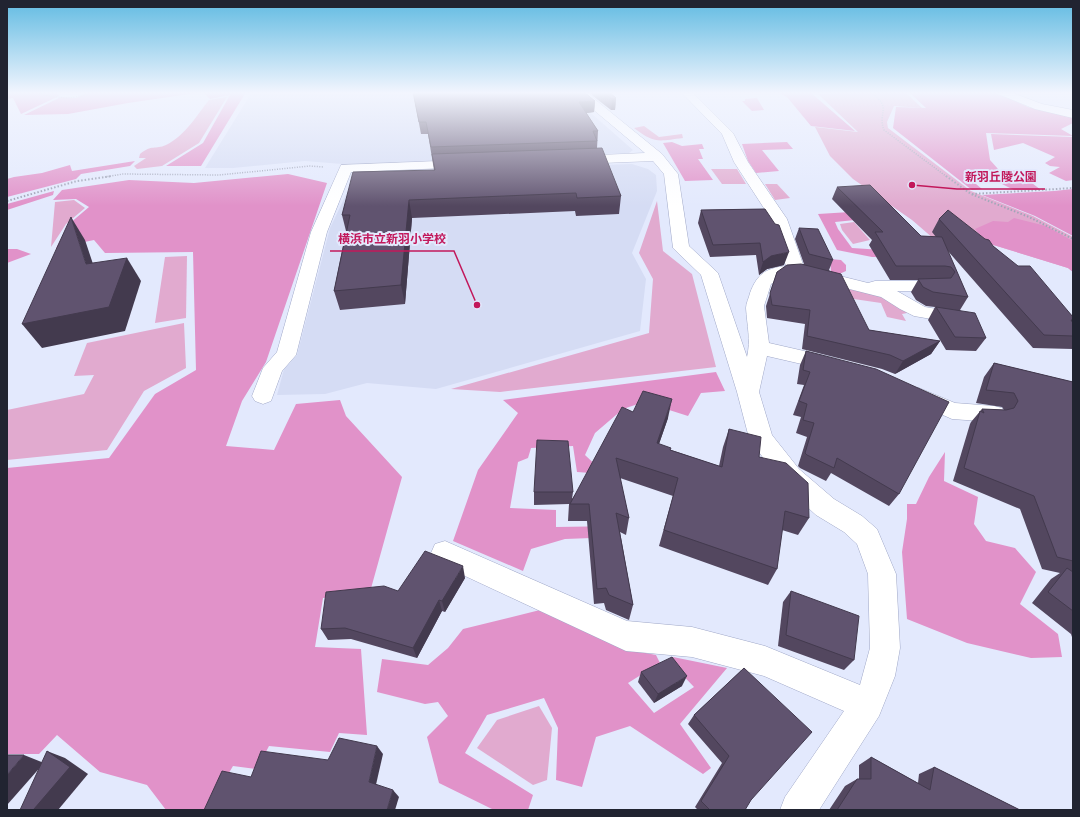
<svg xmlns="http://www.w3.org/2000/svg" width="1080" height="817" viewBox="0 0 1080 817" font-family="'Open Sans','Noto Sans JP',sans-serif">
<rect width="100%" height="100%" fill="#e3e9fd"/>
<g fill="#d5dcf4">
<path d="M252,92H577L584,107L633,150L629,153L342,164L305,161L233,168H205Z"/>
<path d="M632,164L648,169L656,175L657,191L632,253L646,279L640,331L436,389L367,383L325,394L277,395L284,369L297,355L330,228L355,176L363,173Z"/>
</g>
<g fill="#e1aacf">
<path d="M832,92H905L922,108L894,106L887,122L888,128L971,191L1033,216L1073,237V272L1068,268L987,243L934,239L912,220L853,179L830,156L815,127L858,132L818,94L834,93Z"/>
<path d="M227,97L199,143L162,166L137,169L134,166L146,158H139L140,154C152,144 155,150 166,145C185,136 197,115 209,100Z"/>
<path d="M644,126L659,137L682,134L683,138C658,141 655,144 634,128Z"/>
<path d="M711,169H737L746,184H722Z"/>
<path d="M765,184H777L790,198L775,200Z"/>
<path d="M74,200L85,208L66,224L51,247L55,202Z"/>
<path d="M657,201L663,251L692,274L716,367L500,392L451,389L649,333L653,279L639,253Z"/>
<path d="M854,222L870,240L853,244L842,230L840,224Z"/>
<path d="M187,256L186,318L155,323L165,257Z"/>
<path d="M845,288L885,295L912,312L902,314L906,321L887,317L881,303L847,298Z"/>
<path d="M184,323L186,368L144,391L107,450L7,460V410L84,394L94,375L74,376L87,343Z"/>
<path d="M539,706L552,728L547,780L533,785L477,748L497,720Z"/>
</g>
<g fill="#e192c9">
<path d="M7,92H56L59,96L21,114L13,98L7,99Z"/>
<path d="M88,92H246L201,166H166L203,143L230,95L210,99L203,92L128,103L68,114L24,115L61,97L76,98Z"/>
<path d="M777,92H810L855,131L811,126L787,97Z"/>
<path d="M909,92H996L1028,107L1073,118V123L1061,129L1073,136L986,133L990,160L999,170L1033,171L1036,175L1028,180L1041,190H1014L990,178L970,179L982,189L972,190L893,128L896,107L926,108Z"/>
<path d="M757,98L764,110L752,111L742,101H745V99Z"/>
<path d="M991,134L1073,137V180L1066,181L1049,173L1060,167L1050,166L1045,163L1055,157L1023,143L994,150Z"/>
<path d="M672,142L682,146L702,144L704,149H699L703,159H698L713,180L685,181L663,143Z"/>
<path d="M787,142L793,149L762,150L779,171L756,173L748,161L742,144Z"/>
<path d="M135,161L130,166L81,174L76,179L7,197V179L14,177L42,173L70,165L72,171Z"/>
<path d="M288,174L327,183L266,362L242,401L226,446L274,450L296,404L340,400L346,416L402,477L370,592L323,598L315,647L361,649L367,735L339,733L330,752L269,746L257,769L233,766L207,810H166L147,785L100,772L57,735L39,754H7V468L109,458L155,394L196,370L193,252L105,253L94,240L56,248L69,224L89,207L76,199L53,200L62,190L129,180L194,183Z"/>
<path d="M1073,189V236L1035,216L982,195L1054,191Z"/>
<path d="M54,191L53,195L7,210V204Z"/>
<path d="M850,212L855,220L835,222L838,229L852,248L883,250L916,257H872L837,250L818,214Z"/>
<path d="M1014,218L1046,226L1073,241V272L1068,268L987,243L975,229L993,221L1008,222Z"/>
<path d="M7,249H17L31,254L7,263Z"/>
<path d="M830,259L841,260L846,265V271L837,275L808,268L831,271Z"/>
<path d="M716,372L725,391L701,393L688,416L644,402L623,409L595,433L585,455L605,474L577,472L573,446L531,448L528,458L518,462L510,508L556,510V527L619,526L618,537L565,539L531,549L523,571L453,541L478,470L518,413L503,400Z"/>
<path d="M945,452L944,481L978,497L974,524L986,541L1015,548L1036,572L1020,604L1058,634L1062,657L1031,658L967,643L907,619L902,552L907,519V504H916L929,477Z"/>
<path d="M544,609L620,648L656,655L660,663L628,683L654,713L694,687L672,664L673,657L727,668L680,724L711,768L703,774L630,726L596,737L582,787L556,780L558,728L544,698L487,715L465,753L533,795L528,810H494L439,783L427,737L448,716L438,702L425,704L377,692L382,659L428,665L448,648L463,629Z"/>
</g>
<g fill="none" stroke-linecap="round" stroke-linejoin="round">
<defs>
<g id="minor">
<path d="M579,92H589L592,97L662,154L678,174L689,246L718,273L747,357C751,340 747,325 746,308C746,303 749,298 750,293C757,274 766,268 786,266L771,219L734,162L722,134L681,92H692L733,133L748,162L787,219L805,270L802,274L782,277L771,284L764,306L769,343L839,359L842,364L839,369L832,371L767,356L759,392L772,435L799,469L834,499L862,516L877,529L896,574L900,648L895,676L879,716L819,810H780L785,797L844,711L764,676L692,657L626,651L435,562L431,553L435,544L445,541L627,621L692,627L765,646L860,685L870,648L868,574L857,544L844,532L816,515L781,483L749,438L737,392L701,275L673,248L664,174L653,161L577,164L572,163L570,160L572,157L577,156L645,153L583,101Z"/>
<path d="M997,92H1010L1042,104L1073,110V118L1035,109L998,94Z"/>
<path d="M464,160L469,161L471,164L469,167L351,172L327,232L296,355L282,371L271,401L263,404L255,401L252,396L263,368L277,352L311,232L341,165Z"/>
<path d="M816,270L868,283L875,281H937L943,282L946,286L943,290L937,291H897L925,307L967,314L969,318L967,322L960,324L914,316L900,309L881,297L810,279L807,275L810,271Z"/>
<path d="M919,388L955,403L994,406L1002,408L1005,414L1002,420L994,422L952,419L911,401L908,396L911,391Z"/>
</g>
</defs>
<use href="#minor" stroke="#a0a8c8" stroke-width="1"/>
<g stroke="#a0a5b7" stroke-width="1.5" stroke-dasharray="1 1.5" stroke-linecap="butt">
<path d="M34,92C58,98 70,101 94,92"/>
<path d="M871,92C893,109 877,112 884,130L947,177"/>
<path d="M7,93L18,92"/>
<path d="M105,177L123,174L219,175L310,166L324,167"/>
</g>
<g stroke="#a0a5b7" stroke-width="2" stroke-dasharray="1.5 2" stroke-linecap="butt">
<path d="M946,176L971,194L1029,217L1073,239"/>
<path d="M972,194L1073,188"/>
<path d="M7,201L77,181L112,176"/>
</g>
<use href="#minor" fill="#fff" fill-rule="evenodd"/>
</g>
<g fill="#53475f">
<path d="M413,92L595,101L594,112L586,113L598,131L597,148L621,196L619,214L576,216L575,211L412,218L405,304L340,310L334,291L346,231L342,215L434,170L428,134H421Z"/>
<path d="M590,92H609L616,98L615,110H611L593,96Z"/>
<path d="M837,187L921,236L936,237L932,232L939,219L993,246L1073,317V349L1033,348L947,250L968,297L960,310L986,338L976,351L946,350L928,320L935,307L926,306L916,300L911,292L918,280H890L869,245L872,240L832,199Z"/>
<path d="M765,209L784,265L767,269L759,275L756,255L710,257L698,223L701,210Z"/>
<path d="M799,228L833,260L829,270L869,330L940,341L931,354L895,374L882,369L802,349L805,324L767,318L766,306L777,272L804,264L795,239Z"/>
<path d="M806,351L899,494L889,506L831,473L826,481L800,468L798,466L807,437L796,433L801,417L793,415L804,385L797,384L800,365Z"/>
<path d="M994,363L1073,382V640L1071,634L1032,603L1051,579L1060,573L1042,569L1020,509L953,481L970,424L971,422L982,409L1004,410L1002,407L976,403L984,377Z"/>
<path d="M633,412L668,418L659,444L671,450L719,466L723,447L729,429L759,457L809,518L798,535L782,530L777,569L768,585L659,546L673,496L620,478L629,518L626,535L620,532L633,605L629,620L606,610L604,603L594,604L587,521H568L569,504L534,505V492H573L572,499Z"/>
<path d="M465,578L445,612L442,611L417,658L351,639L328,640L321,629L398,591Z"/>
<path d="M791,591L854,660L844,670L778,646L783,602Z"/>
<path d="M744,668L745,810H698L695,807L722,763L688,724L694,715Z"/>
<path d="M641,672L682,686L654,703L638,682Z"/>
<path d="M871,757L918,783L919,774L934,767L1020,810H829L845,786L857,779H859V765Z"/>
</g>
<g fill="#433a4e">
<path d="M616,98L615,110H611L612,99Z"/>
<path d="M595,101L594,112L578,114L579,102Z"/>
<path d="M409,200L412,218L405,304L401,285Z"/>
<path d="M71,217L85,240L101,288L86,264Z"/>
<path d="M789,252L784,265L767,269L759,275L763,262L771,256Z"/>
<path d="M127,258L141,281L125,331L42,348L22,324Z"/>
<path d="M940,341L931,354L895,374L903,361Z"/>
<path d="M672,399L668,418L653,461L657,443Z"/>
<path d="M463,566L465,578L445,612L442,601Z"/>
<path d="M439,600L442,611L417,658L413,648Z"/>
<path d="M687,676L682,686L654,703L658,694Z"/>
<path d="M377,746L383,754L375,789L369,782Z"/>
<path d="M47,751L65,758L88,774L58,810L34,809Z"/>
<path d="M24,755L44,763L7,805V775Z"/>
<path d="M393,790L399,797L395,810H387Z"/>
</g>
<g fill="#60536f" stroke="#433a4e">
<path d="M413,92H584L595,101L579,102L598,131H593L597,141L431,147L426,122H419Z"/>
<path d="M602,92H609L616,98L612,99Z"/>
<path d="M602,148L621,196L577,198L576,193L409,200L401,285L334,291L350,215H342L353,172L435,170L432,154Z"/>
<path d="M870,185L921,236L942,237L968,297L933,292L923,287L918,279L951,278L955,272L951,267L945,266H896L875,232H883L837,187Z"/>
<path d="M765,209L775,224L779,225L789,252L771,256L763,262L760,243L713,245L701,210Z"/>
<path d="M948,210L985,239L989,240L993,246L1018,266H1030L1073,317V320H1071L1073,323V336L1044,335L939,219Z"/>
<path d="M71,217L86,264L127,258L109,307L22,324Z"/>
<path d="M799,228L818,229L833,260L809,254Z"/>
<path d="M801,264L841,274L869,330L940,341L903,361L890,355L807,336L810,310L772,305L770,293L777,272L787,265Z"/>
<path d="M936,307L975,313L986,338L955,337Z"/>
<path d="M806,351L876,369L949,402L899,494L837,458L834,468L807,455L805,453L814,423L803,420L807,404L799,401L810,372L803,370Z"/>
<path d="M994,363L1073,382V561L1057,557L1034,496L964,468L980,411L984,413L982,409L1006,410L1014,408L1018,401L1014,393L986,390Z"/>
<path d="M643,391L672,399L657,443L671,448L670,450L722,467L729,429L761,437L759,457L786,463L808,483L809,518L785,511L777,569L664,530L678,478L616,458L629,518L616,513L633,605L609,595L606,588L597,589L589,504H570L622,407L633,412Z"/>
<path d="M537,440L568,441L573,492H534Z"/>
<path d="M425,551L463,566L442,601L439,600L413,648L345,628L321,629L326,592L384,586L398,591Z"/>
<path d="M1067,568L1073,572V611L1048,592Z"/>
<path d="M791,591L859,616L854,660L786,635Z"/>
<path d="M672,657L687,676L658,694L641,672Z"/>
<path d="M744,668L812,732L751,800L745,810H710L701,801L729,756L694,715Z"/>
<path d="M339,738L377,746L369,782L393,790L387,810H204L222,771L251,777L261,751L328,760Z"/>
<path d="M47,751L70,767L34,809L86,810H20Z"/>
<path d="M7,755H24L7,775Z"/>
<path d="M871,757L930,790L934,767L1020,810H837L857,779H871Z"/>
</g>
<linearGradient id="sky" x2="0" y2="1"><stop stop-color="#61bbe2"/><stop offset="0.45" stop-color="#f2f5fe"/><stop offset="1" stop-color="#f2f5fe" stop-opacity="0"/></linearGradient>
<rect width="1080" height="206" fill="url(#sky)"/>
<path fill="none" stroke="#c2185b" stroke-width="1.5" d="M912 185L957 189H1045M477 305L454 251H330"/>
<g fill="#c2185b" stroke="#e3e9fd" stroke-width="1.5">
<circle cx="912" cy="185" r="4"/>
<circle cx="477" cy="305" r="4"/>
</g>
<g font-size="12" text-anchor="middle" font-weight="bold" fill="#c2185b" stroke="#e3e9fd" stroke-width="4" stroke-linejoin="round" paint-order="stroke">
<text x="1001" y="181">新羽丘陵公園</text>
<text x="392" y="243">横浜市立新羽小学校</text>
</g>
<rect width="1080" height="817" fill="none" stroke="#212431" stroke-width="16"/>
</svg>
